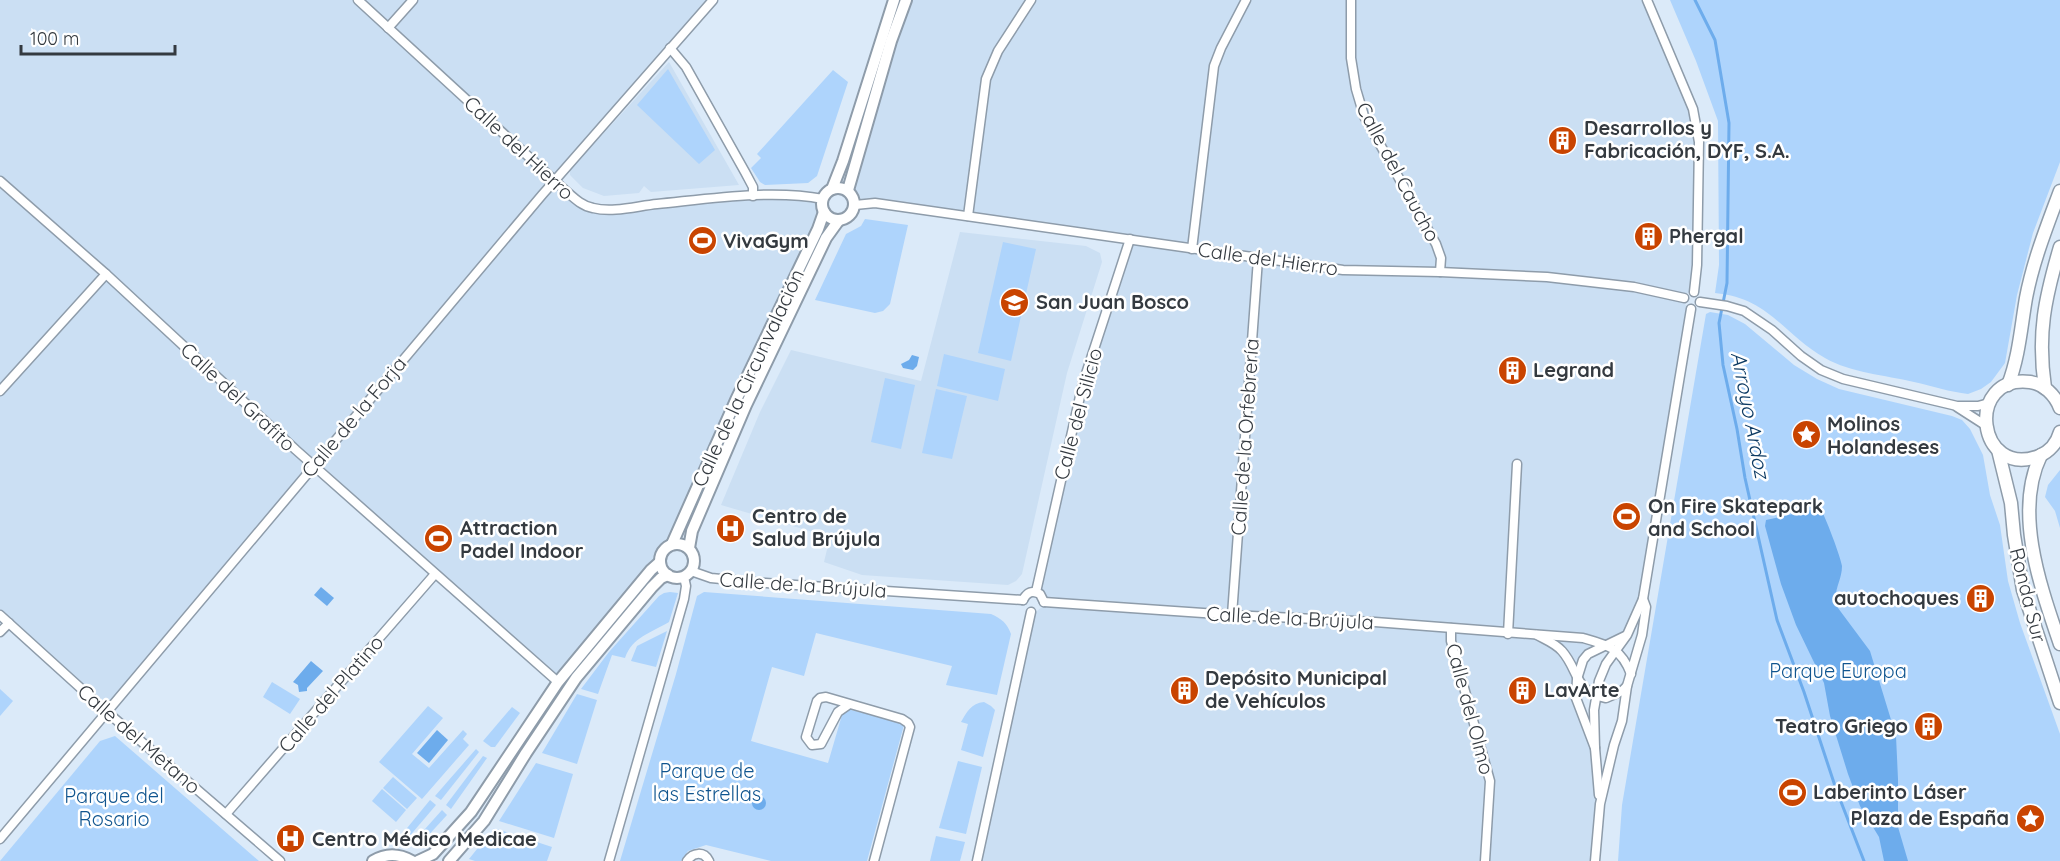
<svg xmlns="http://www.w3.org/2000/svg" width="2060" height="861" viewBox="0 0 2060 861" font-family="Quicksand,sans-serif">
<rect width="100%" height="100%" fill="#dbeaf9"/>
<g fill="#cbdff3">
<path d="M0,0H713L554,181L594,208L721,198L823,199V209L672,544L664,550L660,558L558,682L313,466L107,712L0,615Z"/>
<path d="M906,0H1647L1697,124L1694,292L1687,293L1683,302L1688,308L1643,599L1627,635L1588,654L1576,698L1595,748L1600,804L1595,861H977L1031,612L1037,611L1042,607L1044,602L1040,594L1083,383L1130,239L875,203L855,205L851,193Z"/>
<path d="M669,62L739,185L651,192L644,186L639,193L604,196L583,188L570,175V170Z"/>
<path d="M960,232L1086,246L1100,253L1102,262L1067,373L1022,574L1016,581L1008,585L862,575L824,562L830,537L721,505L760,412L791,350L921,381Z"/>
</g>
<g fill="#aed4fc">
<path d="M1670,0H2060V162L2033,233L2017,295L2005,363L1991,382L1981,389L1968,394C1950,392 1932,386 1914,382C1885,375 1851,373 1825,358C1783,334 1769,298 1715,293L1719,265L1718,121L1696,61Z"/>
<path d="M668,69L715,150L699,164L637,105Z"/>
<path d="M833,70L848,82L817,176L808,183L765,185L760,182L751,168L761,158L757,154Z"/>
<path d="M865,219L908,225L890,304L883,311L875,313L815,300L846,234L861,226Z"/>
<path d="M1003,242L1036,249L1011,361L978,353Z"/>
<path d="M1710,312L1728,315L1745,324L1794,365L1817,379L1839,389L1952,416L1962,420L1970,429L1983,455L1990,495L2000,525L2008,581L2020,623L2060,734V861H1618L1622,805L1706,314Z"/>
<path d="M944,354L1005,369L998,401L937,386Z"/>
<path d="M885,378L915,385L901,449L871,442Z"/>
<path d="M936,389L967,396L952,459L922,453Z"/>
<path d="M2060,470V528L2055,511L2045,497L2048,485Z"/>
<path d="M670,592L678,593L669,622C651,633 632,637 625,658L612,655L598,694L581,689L609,652L659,596L664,593Z"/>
<path d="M704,592L991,614C1002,619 1007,623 1011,634L997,695L946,685L952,666L816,633L804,676L772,667L751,741L828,763L842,715L847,709L900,722L904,725L867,861H771L706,845L688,851L681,861H620L676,674L697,596Z"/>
<path d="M667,631L656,667L631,661L637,646Z"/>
<path d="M272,682L300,699L290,714L263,697Z"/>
<path d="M0,689L13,701L0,716Z"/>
<path d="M577,694L597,700L577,764L542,753Z"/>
<path d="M984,702L991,706L995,710L983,757L961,750L968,724L961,722C967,712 971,703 984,702Z"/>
<path d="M428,706L443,718L412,754L429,768L463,730L467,734L463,739L469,745L422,799L379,762Z"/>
<path d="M512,707L520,713L495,747H491L483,741Z"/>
<path d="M115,736L259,861H0L100,741Z"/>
<path d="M476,749L479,752L441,800L435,796Z"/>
<path d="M483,756L487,758L451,809L446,805Z"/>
<path d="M958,761L982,767L966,834L939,828Z"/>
<path d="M536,763L573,774L554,838L499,821Z"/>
<path d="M393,777L417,798L407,809L383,788Z"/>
<path d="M382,789L406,810L396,822L372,801Z"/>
<path d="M430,800L436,805L408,838L403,833Z"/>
<path d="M442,810L447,815L425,839H416Z"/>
<path d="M494,828L552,847L547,861H475L469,859Z"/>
<path d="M936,836L965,842L960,861H930Z"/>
</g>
<g fill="#6dacec">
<path d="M912,355L919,357L917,366L913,370L903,368L901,364L909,360Z"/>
<path d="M1820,508C1825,515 1841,558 1842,566C1842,582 1831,592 1838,608L1870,651L1896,736L1898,779V827L1908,861H1884L1879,837L1860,806L1848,774L1830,716L1824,683L1796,625L1781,584L1765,526L1766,520Z"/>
<path d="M321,587L334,598L327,606L314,595Z"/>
<path d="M311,661L323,671L307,688V691L299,692L298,685L293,682Z"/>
<path d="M437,730L448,740L429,763L417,753Z"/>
<circle cx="759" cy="803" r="7"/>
</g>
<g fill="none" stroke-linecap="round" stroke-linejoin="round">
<path stroke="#6dacec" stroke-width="3" d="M1695,0L1715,40L1729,123L1727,283L1719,323L1723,365L1737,429L1745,478L1777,620L1804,692L1836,789L1864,861"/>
<defs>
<g id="minor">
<path d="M358,0L566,191C574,198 582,206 593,208C613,213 637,206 657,204C708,199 772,189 823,199"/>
<path d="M1351,0V58L1356,89L1364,116L1436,244L1441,258L1440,272"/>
<path d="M1647,0L1693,109L1699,142L1697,265L1694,292"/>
<path d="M388,28L413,0"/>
<path d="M670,48L686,67L745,172L753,187V196"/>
<path d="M0,181L106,274L296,450L558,682"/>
<path d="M855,205L875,203L1343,270L1440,272L1547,277L1634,287L1684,298"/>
<path d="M968,216L986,79L998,51L1031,0"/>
<path d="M1192,249L1214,66L1221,48L1246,0"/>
<path d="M1700,302L1727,306L1744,311L1772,330L1801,356L1821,370L1843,379L1957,406H1978L1989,403"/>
<path d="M0,391L106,274"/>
<path d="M1957,407L1985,425"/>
<path d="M691,571L711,578L752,582L1023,600"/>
<path d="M1036,592L1083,383L1130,239"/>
<path d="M1023,600C1027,592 1032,590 1040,594L1044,602"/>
<path d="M1044,602L1232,615L1375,622L1583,638C1608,645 1621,648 1631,674"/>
<path d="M0,615L107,712L280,861"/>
<path d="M1232,615L1258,259"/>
<path d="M1451,628V641L1490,781L1485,861"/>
<path d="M0,632L9,623"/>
<path d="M1508,634L1517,464"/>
<path d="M1537,635C1546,640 1555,643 1562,651C1579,670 1574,692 1606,698L1622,691L1627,686"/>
<path d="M848,705L838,712L821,744L812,745L806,737L817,701L820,698L826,697L902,719L908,723L910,727L874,861"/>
<path d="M1595,748L1594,710L1599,681L1606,664L1627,635L1643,599L1691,309"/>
<path d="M1599,795L1595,748L1576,698L1577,679L1583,660L1588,654L1625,636"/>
<path d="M226,814L435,574"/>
<path d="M0,839L542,195L713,0"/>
<path d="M609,861L684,599L686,586L684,577"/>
<path d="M687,861C693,852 704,851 709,861"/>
<path d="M977,861L1031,612"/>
<path d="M1595,861L1600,804L1614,745L1622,721L1627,686L1642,635L1646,607L1643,599"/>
</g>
<g id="tertiary">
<circle cx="838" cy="204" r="16"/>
<path d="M832,189L843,161L894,0"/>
<path d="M848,190L891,41L906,0"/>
<circle cx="677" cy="561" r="17"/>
<path d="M672,544L736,400L818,229L824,212"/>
<path d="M689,548L692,531L746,405L826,238L839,220"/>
<path d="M373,861C386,853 398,853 412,861"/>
<path d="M418,861L433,854L471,812L558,682L651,570L660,562"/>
<path d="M449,861L484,821L526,753L576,678L652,587L661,578L668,575"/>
</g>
<g id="secondary">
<path d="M2008,385C2019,357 2021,327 2026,298C2033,261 2047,226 2060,191"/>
<path d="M2045,388C2037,334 2045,298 2060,247"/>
<path d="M2060,408C2055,395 2044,384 2030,382C1964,374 1977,480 2039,456C2049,452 2057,443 2060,432"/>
<path d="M1998,450L2011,503L2014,535L2023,590L2060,703"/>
<path d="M2041,455C2013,512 2041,588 2060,644"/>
</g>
</defs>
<use href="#minor" stroke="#8e9caa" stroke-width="11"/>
<use href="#tertiary" stroke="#8e9caa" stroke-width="14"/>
<use href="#secondary" stroke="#8e9caa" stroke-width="15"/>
<use href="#minor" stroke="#fff" stroke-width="8"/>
<use href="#tertiary" stroke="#fff" stroke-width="10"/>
<use href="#secondary" stroke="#fff" stroke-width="12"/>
</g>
<defs>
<symbol id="building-disc" viewBox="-11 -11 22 22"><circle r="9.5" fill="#c94400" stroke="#fff"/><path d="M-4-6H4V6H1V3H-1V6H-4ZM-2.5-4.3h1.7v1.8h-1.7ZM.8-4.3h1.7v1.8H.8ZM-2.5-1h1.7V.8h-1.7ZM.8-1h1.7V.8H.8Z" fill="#fff"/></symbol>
<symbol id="stadium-disc" viewBox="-11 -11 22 22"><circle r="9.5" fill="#c94400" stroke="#fff"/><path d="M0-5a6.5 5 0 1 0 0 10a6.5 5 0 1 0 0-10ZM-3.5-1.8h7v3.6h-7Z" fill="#fff"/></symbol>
<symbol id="school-disc" viewBox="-11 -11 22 22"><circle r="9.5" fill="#c94400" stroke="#fff"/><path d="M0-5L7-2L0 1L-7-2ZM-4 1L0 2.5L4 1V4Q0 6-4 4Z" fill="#fff"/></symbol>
<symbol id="sight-disc" viewBox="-11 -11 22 22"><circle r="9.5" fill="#c94400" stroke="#fff"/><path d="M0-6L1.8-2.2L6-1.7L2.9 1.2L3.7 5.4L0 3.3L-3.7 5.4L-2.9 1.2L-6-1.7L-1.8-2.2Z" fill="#fff"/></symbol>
<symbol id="hospital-disc" viewBox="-11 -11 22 22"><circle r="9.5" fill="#c94400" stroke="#fff"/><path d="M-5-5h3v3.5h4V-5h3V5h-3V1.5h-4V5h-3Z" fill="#fff"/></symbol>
</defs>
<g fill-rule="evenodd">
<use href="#building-disc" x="1546" y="124" width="33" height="33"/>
<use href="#building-disc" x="1632" y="220" width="33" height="33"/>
<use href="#stadium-disc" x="686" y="224" width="33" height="33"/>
<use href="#school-disc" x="998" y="286" width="33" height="33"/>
<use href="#building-disc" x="1496" y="354" width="33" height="33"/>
<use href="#sight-disc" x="1790" y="418" width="33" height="33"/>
<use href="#stadium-disc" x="1610" y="500" width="33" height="33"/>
<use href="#hospital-disc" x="714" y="512" width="33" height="33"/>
<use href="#stadium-disc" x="422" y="522" width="33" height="33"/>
<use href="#building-disc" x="1964" y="582" width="33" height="33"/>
<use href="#building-disc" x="1168" y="674" width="33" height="33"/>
<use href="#building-disc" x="1506" y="674" width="33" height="33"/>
<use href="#building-disc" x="1912" y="710" width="33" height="33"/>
<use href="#stadium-disc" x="1776" y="776" width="33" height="33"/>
<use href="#sight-disc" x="2014" y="802" width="33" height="33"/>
<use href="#hospital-disc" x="274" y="822" width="33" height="33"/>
</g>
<g text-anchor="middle" stroke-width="5" stroke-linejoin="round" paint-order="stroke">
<g font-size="20" font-weight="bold" fill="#343a40" stroke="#fff" text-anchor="start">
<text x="1584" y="135">Desarrollos y<tspan x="1584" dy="23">Fabricación, DYF, S.A.</tspan></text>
<text x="1669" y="243">Phergal</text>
<text x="723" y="248">VivaGym</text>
<text x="1036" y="309">San Juan Bosco</text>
<text x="1533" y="377">Legrand</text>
<text x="1827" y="431">Molinos<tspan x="1827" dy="23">Holandeses</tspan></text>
<text x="1648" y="513">On Fire Skatepark<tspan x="1648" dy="23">and School</tspan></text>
<text x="752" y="523">Centro de<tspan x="752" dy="23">Salud Brújula</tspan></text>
<text x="460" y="535">Attraction<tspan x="460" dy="23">Padel Indoor</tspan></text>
<text x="1959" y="605" text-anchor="end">autochoques</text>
<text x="1205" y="685">Depósito Municipal<tspan x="1205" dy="23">de Vehículos</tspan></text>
<text x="1544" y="697">LavArte</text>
<text x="1908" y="733" text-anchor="end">Teatro Griego</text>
<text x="1813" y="799">Laberinto Láser</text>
<text x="2009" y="825" text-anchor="end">Plaza de España</text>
<text x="312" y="846">Centro Médico Medicae</text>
</g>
<g font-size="20" fill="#343a40" stroke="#fff">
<text transform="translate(519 148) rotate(43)" y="7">Calle del Hierro</text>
<text transform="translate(1398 172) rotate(62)" y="7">Calle del Caucho</text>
<text transform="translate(1268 259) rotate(8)" y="7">Calle del Hierro</text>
<text transform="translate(748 378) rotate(-65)" y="7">Calle de la Circunvalación</text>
<text transform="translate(238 397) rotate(43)" y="7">Calle del Grafito</text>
<text transform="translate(1078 414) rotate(-75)" y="7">Calle del Silicio</text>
<text transform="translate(354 417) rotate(-50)" y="7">Calle de la Forja</text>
<text transform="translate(1245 437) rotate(-86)" y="7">Calle de la Orfebrería</text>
<text transform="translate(803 585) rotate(4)" y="7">Calle de la Brújula</text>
<text transform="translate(2028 595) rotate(76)" y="7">Ronda Sur</text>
<text transform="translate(1290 618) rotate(3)" y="7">Calle de la Brújula</text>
<text transform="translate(331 694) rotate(-49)" y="7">Calle del Platino</text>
<text transform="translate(1470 709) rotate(75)" y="7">Calle del Olmo</text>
<text transform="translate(139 739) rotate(41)" y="7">Calle del Metano</text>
</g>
<g font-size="20" fill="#10558f" stroke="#fff">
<text x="1838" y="678">Parque Europa</text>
<text x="707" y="778">Parque de<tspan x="707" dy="23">las Estrellas</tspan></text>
<text x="114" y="803">Parque del<tspan x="114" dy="23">Rosario</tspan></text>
</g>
<g font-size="21" font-style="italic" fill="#0d3b64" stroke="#fff">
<text transform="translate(1750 415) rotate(79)" y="7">Arroyo Ardoz</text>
</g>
</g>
<path d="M21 45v9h154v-9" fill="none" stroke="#343a40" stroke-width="3"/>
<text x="30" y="45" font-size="18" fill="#343a40" stroke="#ffffff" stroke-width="4.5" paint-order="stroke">100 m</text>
</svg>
